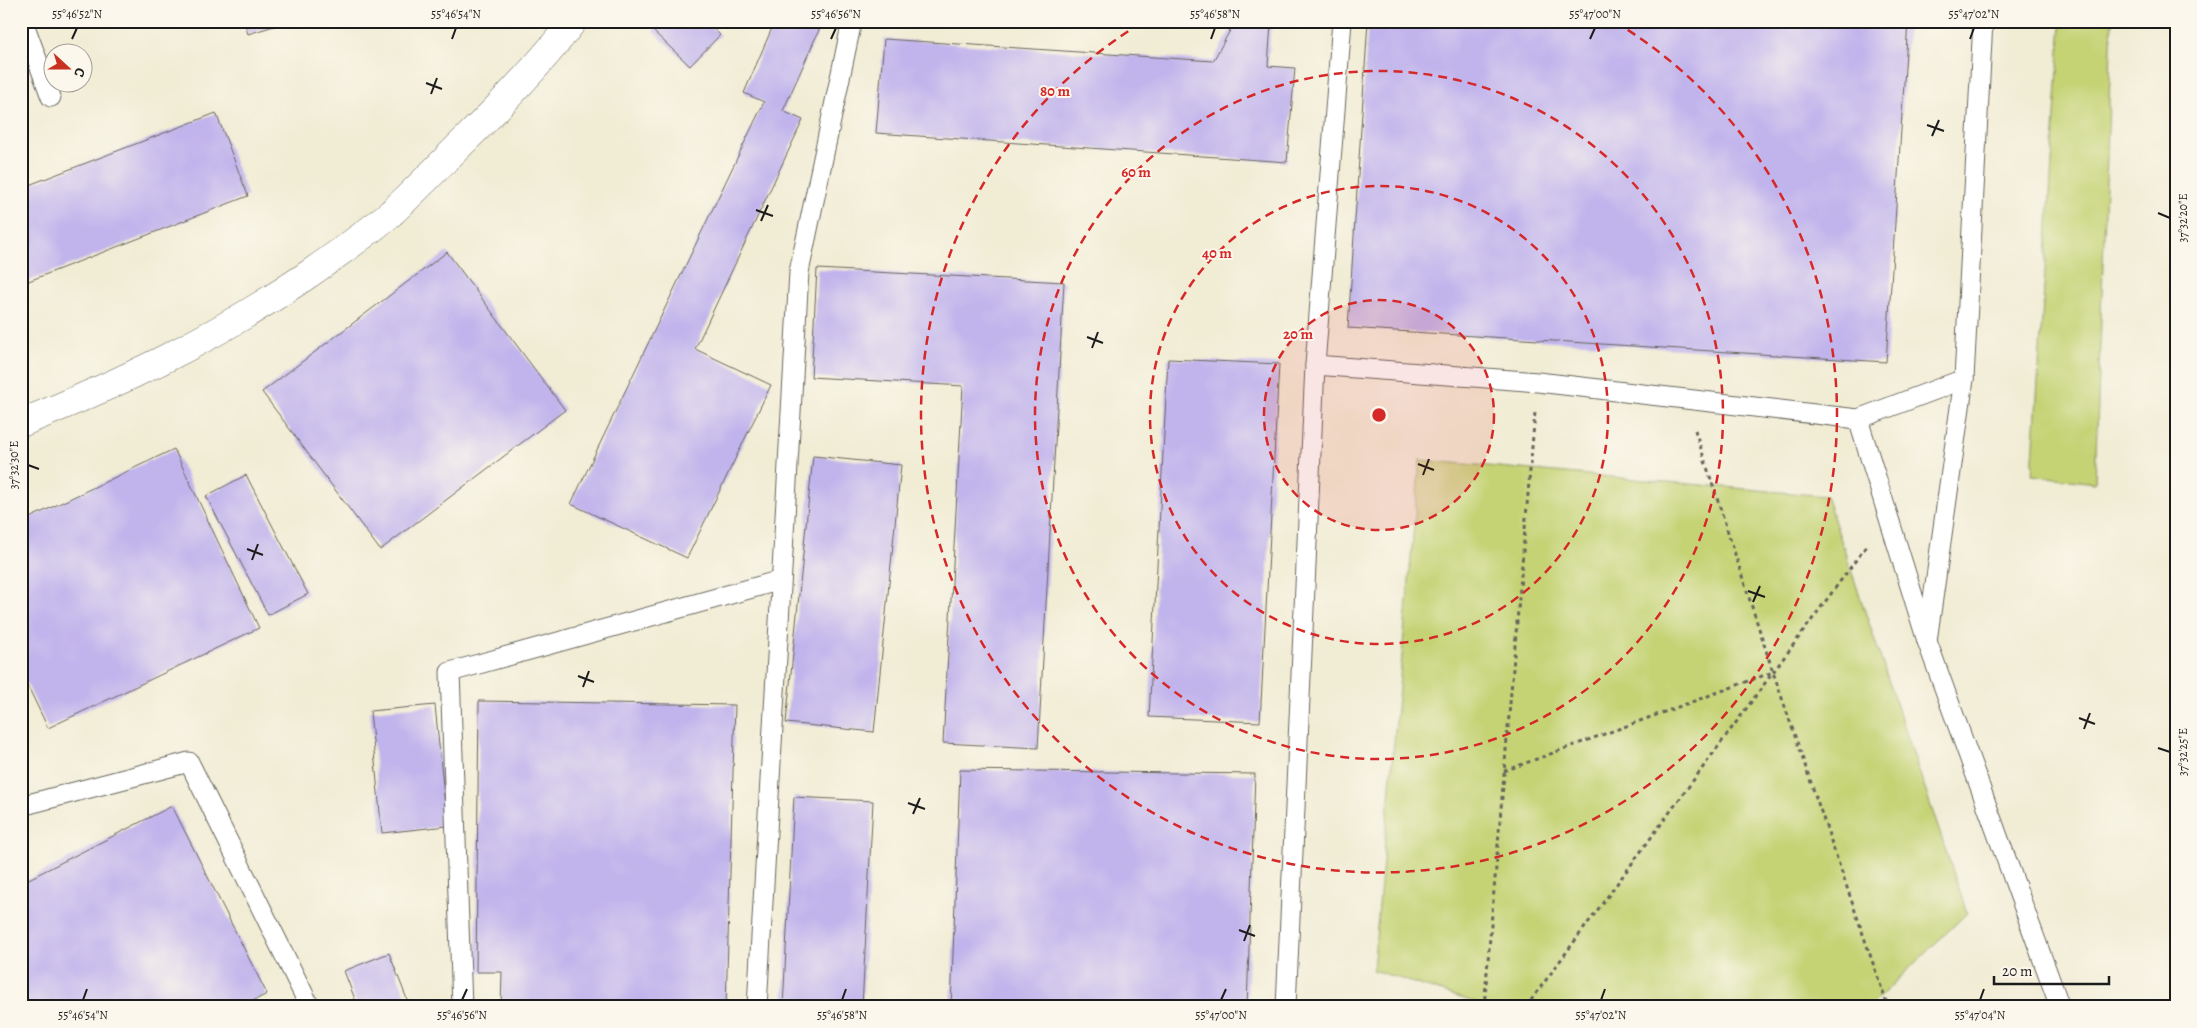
<svg xmlns="http://www.w3.org/2000/svg" width="2197" height="1028" viewBox="0 0 2197 1028" font-family="Alegreya,serif">
<rect width="100%" height="100%" fill="#fbf7ec"/>
<filter id="ink" filterUnits="userSpaceOnUse"><feTurbulence type="fractalNoise" baseFrequency=".02" numOctaves="2"/><feDisplacementMap in="SourceGraphic" scale="10" xChannelSelector="R" yChannelSelector="G"/><feConvolveMatrix kernelMatrix="1 2 1 2 8 2 1 2 1" color-interpolation-filters="sRGB"/></filter>
<filter id="wash" filterUnits="userSpaceOnUse"><feTurbulence type="fractalNoise" baseFrequency=".0096" numOctaves="4" result="noise"/><feDisplacementMap in="SourceGraphic" scale="20" xChannelSelector="R" yChannelSelector="G"/><feGaussianBlur stdDeviation="1.12" result="paint"/><feColorMatrix in="noise" values="0 0 0 0 0 0 0 0 0 0 0 0 0 0 0 0 0 1.4 0 .05"/><feComposite in="paint" operator="in"/></filter>
<g filter="url(#wash)">
<rect width="100%" height="100%" fill="#f1ecd4"/>
<g fill="#c5d375" stroke="#707848">
<path d="M2061,21H2112L2095,483L2032,475Z"/>
<path d="M1420,460L1826,496L1967,913L1869,1007H1489L1373,970Z"/>
</g>
<g id="blocks">
<g fill="#c1b4ec">
<path d="M244,21H287V22L248,34Z"/>
<path d="M663,21H706L720,35L690,66L653,31Z"/>
<path d="M775,21H823L783,111L803,120L695,349L771,385L687,558L571,504L764,102L744,93Z"/>
<path d="M1368,21H1908L1886,362L1348,328Z"/>
<path d="M1271,24L1268,66L1295,68L1287,162L876,133L884,39L1213,61L1233,25Z"/>
<path d="M216,113L248,196L21,284V188Z"/>
<path d="M447,252L565,410L380,550L262,392Z"/>
<path d="M817,269L1064,282L1038,748L943,743L963,386L811,377Z"/>
<path d="M1168,359L1279,364L1260,722L1149,717Z"/>
<path d="M174,449L259,628L48,728L21,672V522Z"/>
<path d="M813,456L901,465L874,732L786,723Z"/>
<path d="M246,475L308,594L268,615L206,496Z"/>
<path d="M479,701L735,705L726,1007H501L502,972H476Z"/>
<path d="M435,705L447,826L382,833L370,711Z"/>
<path d="M960,770L1255,774L1247,1007H951Z"/>
<path d="M794,797L873,801L862,1007H783Z"/>
<path d="M172,806L267,994L241,1007H21V883Z"/>
<path d="M389,953L410,1007H358L344,971Z"/>
</g>
</g>
</g>
<g filter="url(#ink)">
<use href="#blocks" fill-opacity="0" stroke="#67655c" stroke-width="1"/>
<g fill="none" stroke-linecap="round" stroke-linejoin="round">
<defs>
<g id="service">
<path d="M23,21L51,97"/>
<path d="M1342,21L1315,365L1538,382L1858,419L1964,379"/>
<path d="M1858,419L1927,641L2060,1007"/>
<path d="M1927,641L1964,379L1983,21"/>
<path d="M21,806L189,762L310,1007"/>
<path d="M462,1007L450,672L781,580"/>
<path d="M757,1007L799,272L852,21"/>
<path d="M1286,1007L1315,365"/>
</g>
<path id="tertiary" d="M21,423C123,382 215,338 306,276C335,256 364,236 391,213C415,191 438,167 461,144C501,105 540,65 573,21"/>
</defs>
<use href="#service" stroke="#67655c" stroke-width="21"/>
<use href="#tertiary" stroke="#67655c" stroke-width="29"/>
<g stroke="#67655c" stroke-width="3" stroke-dasharray="4 4" stroke-linecap="butt">
<path d="M1695,430L1773,672L1888,1007"/>
<path d="M1504,771L1773,672"/>
<path d="M1484,1007L1535,412"/>
<path d="M1526,1007L1867,545"/>
</g>
<use href="#service" stroke="#fff" stroke-width="19"/>
<use href="#tertiary" stroke="#fff" stroke-width="28"/>
</g>
</g>
<path fill="none" stroke="#1c1c1c" stroke-width="2" d="M72,39L77,28M452,39L456,28M831,39L836,28M1211,39L1215,28M1590,39L1595,28M1970,39L1974,28M426,83L442,89M431,94L437,78M1927,125L1944,131M1932,136L1939,120M756,210L773,216M2158,213L2170,218M761,221L768,205M1087,337L1103,343M1092,348L1098,332M1418,464L1434,470M28,465L39,469M1423,475L1429,459M247,549L263,555M252,560L258,544M1748,591L1765,597M1753,602L1760,586M578,676L594,682M583,687L589,671M2079,718L2095,724M2084,729L2090,713M2158,748L2170,752M908,803L925,809M913,814L920,798M1239,930L1255,936M1244,941L1250,925M83,1000L87,989M462,1000L467,989M842,1000L846,989M1221,1000L1226,989M1601,1000L1605,989M1980,1000L1984,989"/>
<circle cx="1379" cy="415" r="115" fill="#d62828" fill-opacity=".12"/>
<g fill="none" stroke="#d62828" stroke-width="2.5" stroke-dasharray="9 6">
<circle cx="1379" cy="415" r="115"/>
<circle cx="1379" cy="415" r="229"/>
<circle cx="1379" cy="415" r="344"/>
<path d="M1615 22A458 458 0 1 1 1143 22"/>
</g>
<circle cx="1379" cy="415" r="8" fill="#d62828" stroke="#fbf7ec" stroke-width="2.5"/>
<g font-size="15" text-anchor="middle" font-weight="bold" fill="#d62828" stroke="#fbf7ec" stroke-width="4" stroke-linejoin="round" paint-order="stroke">
<text x="1055" y="96">80 m</text>
<text x="1136" y="177">60 m</text>
<text x="1217" y="258">40 m</text>
<text x="1298" y="339">20 m</text>
</g>
<rect width="2197" height="1028" fill="none" stroke="#fbf7ec" stroke-width="55"/>
<g transform="translate(68 68) rotate(111)"><circle r="24" fill="#fbf7ec" stroke="#a29f99"/>
<path d="M0-4L9 19L0 12L-9 19Z" fill="#c8321e"/>
<text y="-8" font-size="14" font-weight="bold" text-anchor="middle" fill="#1c1c1c">С</text>
</g>
<path d="M1994 976v8h115v-8" fill="none" stroke="#1c1c1c" stroke-width="2.5"/>
<text x="2002" y="976" font-size="15" fill="#1c1c1c" stroke="#fbf7ec" stroke-width="4" paint-order="stroke">20 m</text>
<rect x="28" y="28" width="2142" height="972" fill="none" stroke="#1c1c1c" stroke-width="2"/>
<g font-size="12" text-anchor="middle" fill="#1c1c1c">
<text x="77" y="18">55°46'52"N</text>
<text x="456" y="18">55°46'54"N</text>
<text x="836" y="18">55°46'56"N</text>
<text x="1215" y="18">55°46'58"N</text>
<text x="1595" y="18">55°47'00"N</text>
<text x="1974" y="18">55°47'02"N</text>
<text transform="translate(2183 218) rotate(-90)" y="4">37°32'20"E</text>
<text transform="translate(14 465) rotate(-90)" y="4">37°32'30"E</text>
<text transform="translate(2183 752) rotate(-90)" y="4">37°32'25"E</text>
<text x="83" y="1019">55°46'54"N</text>
<text x="462" y="1019">55°46'56"N</text>
<text x="842" y="1019">55°46'58"N</text>
<text x="1221" y="1019">55°47'00"N</text>
<text x="1601" y="1019">55°47'02"N</text>
<text x="1980" y="1019">55°47'04"N</text>
</g>
</svg>
